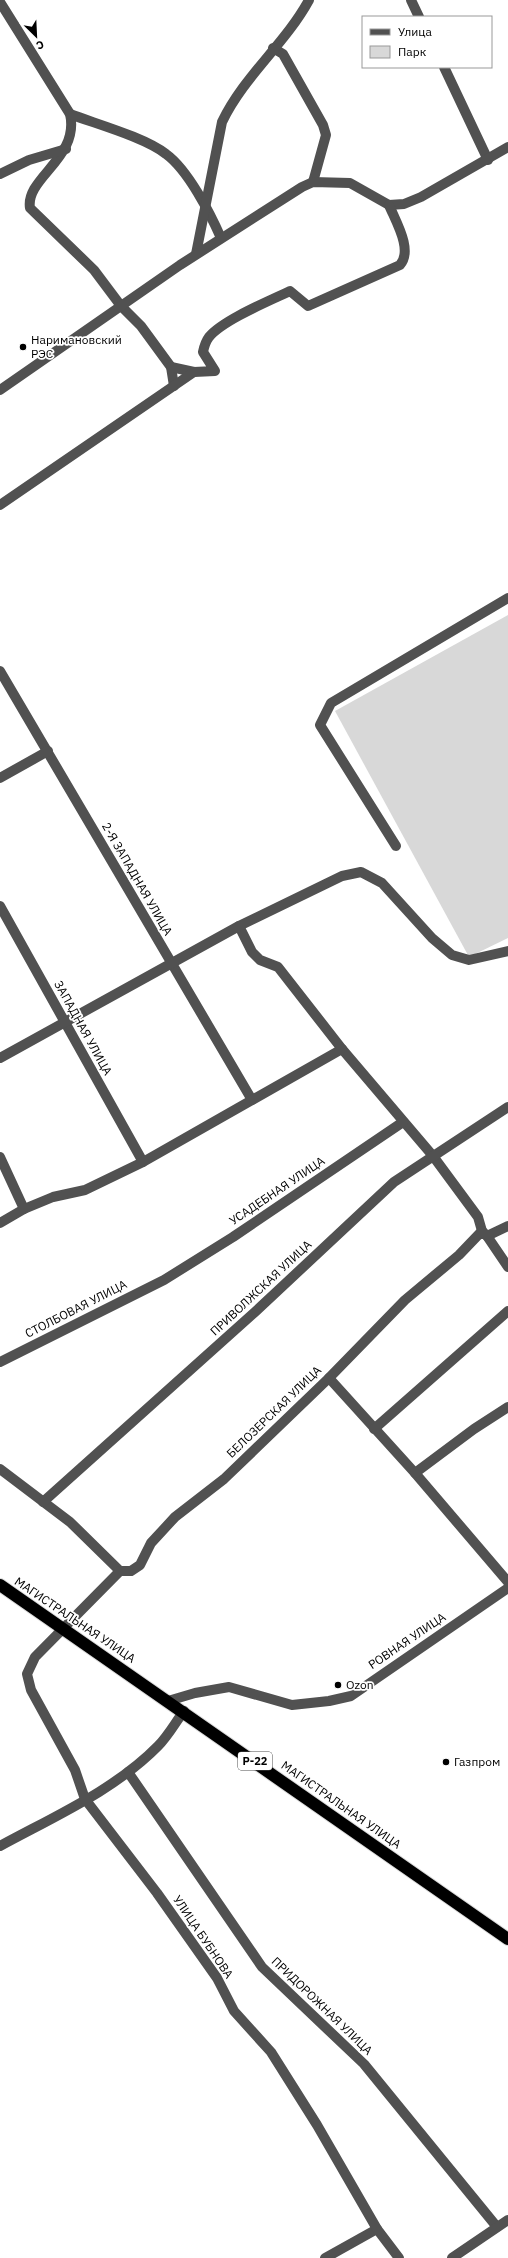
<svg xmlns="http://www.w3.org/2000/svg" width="508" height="2258" viewBox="0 0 508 2258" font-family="'IBM Plex Sans',sans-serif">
<rect width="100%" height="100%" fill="#fff"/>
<path fill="#d8d8d8" d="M508,615V938L469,957L335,711Z"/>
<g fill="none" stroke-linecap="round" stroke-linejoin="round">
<defs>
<path id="highway" d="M0,1585L508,1939"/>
</defs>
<use href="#highway" stroke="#dbdbdb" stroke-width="14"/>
<g stroke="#515151" stroke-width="10">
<path d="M411,0L419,17"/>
<path d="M0,2L70,114C80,158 25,178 30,208L94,270L121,306L141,326L171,367L174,386"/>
<path d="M273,48L283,54L323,125L326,135L313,182"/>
<path d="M444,67L488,160"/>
<path d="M70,114C96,124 144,137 166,154C188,170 210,213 221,238"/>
<path d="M0,174L29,160L66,149"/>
<path d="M196,254L222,122C244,76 285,44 309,0"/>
<path d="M171,367L194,372"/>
<path d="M0,390L180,265L302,187L313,182L350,183L389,205L404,204L421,197L508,147"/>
<path d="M0,505L194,372L215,371L203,352C204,347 206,341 209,337C223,320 269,301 290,291L308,306L400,265C413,250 396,222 389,205"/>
<path d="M0,671L252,1100"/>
<path d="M0,778L48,751"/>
<path d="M396,846L320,725L331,703L508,598"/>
<path d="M0,906L143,1162"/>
<path d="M239,926L252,952L260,960L278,967L342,1049L433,1156L478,1217L482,1231"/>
<path d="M0,1058L239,926L342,876L361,872L382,883L432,938L452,955L469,960L508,951"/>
<path d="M0,1157L24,1209"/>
<path d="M0,1223L24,1209L53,1197L85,1190L143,1162L342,1049"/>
<path d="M487,1236L508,1267"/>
<path d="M0,1362L164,1280L233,1237L403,1122"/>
<path d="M329,1378L415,1473L508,1582"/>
<path d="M374,1429L508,1311"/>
<path d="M0,1469L70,1522L120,1571"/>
<path d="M415,1473L474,1429L508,1407"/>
<path d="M43,1502L255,1312L394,1182L508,1107"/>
<path d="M168,1701L195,1693L229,1687L292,1705L329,1701L351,1696L508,1588"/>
<path d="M128,1772L262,1967L364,2064L497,2227"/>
<path d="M0,1846C53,1817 115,1790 158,1746C168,1736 175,1723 184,1711"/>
<path d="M325,2258L377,2229"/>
<path d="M399,2258L377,2229L317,2125L271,2052L234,2011L217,1978L157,1893L85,1799L75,1770L31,1690L27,1674L35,1657L120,1571H131L140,1565L151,1543L175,1517L224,1479L329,1378L405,1300L459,1255L482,1231L487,1236L508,1226"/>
<path d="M452,2258L508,2220"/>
</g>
<use href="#highway" stroke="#000" stroke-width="12"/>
</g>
<g fill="#000" stroke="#fff" stroke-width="1.5">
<circle cx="23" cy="347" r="4"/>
<circle cx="338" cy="1685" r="4"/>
<circle cx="446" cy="1762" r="4"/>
</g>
<g text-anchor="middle" stroke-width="3.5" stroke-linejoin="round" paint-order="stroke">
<rect fill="#fff" stroke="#4c4c4c" stroke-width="1" x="238" y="1752" width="34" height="18" rx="3"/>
<g font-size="11" font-weight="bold" fill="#000">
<text x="255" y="1765">Р-22</text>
</g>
<g font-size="12" fill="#000" stroke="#fff" text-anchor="start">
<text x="31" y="344">Наримановский<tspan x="31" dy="14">РЭС</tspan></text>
<text x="346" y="1689">Ozon</text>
<text x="454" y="1766">Газпром</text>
</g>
<g font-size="12" fill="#000" stroke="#fff">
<text transform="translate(137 879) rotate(60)" y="4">2-Я ЗАПАДНАЯ УЛИЦА</text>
<text transform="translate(83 1028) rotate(61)" y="4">ЗАПАДНАЯ УЛИЦА</text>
<text transform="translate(277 1191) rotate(-34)" y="4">УСАДЕБНАЯ УЛИЦА</text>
<text transform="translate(261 1288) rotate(-43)" y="4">ПРИВОЛЖСКАЯ УЛИЦА</text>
<text transform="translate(76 1309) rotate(-27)" y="4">СТОЛБОВАЯ УЛИЦА</text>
<text transform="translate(274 1412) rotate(-44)" y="4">БЕЛОЗЕРСКАЯ УЛИЦА</text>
<text transform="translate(75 1620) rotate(34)" y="4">МАГИСТРАЛЬНАЯ УЛИЦА</text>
<text transform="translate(407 1641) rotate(-34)" y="4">РОВНАЯ УЛИЦА</text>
<text transform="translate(341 1805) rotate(35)" y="4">МАГИСТРАЛЬНАЯ УЛИЦА</text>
<text transform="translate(203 1937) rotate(56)" y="4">УЛИЦА БУБНОВА</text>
<text transform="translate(322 2006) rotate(44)" y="4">ПРИДОРОЖНАЯ УЛИЦА</text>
</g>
</g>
<rect x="362" y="16" width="130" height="52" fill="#ffffff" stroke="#999999"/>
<rect x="370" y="29" width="20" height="6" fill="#515151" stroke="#999999"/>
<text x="398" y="36" font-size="12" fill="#000000">Улица</text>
<rect x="370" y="46" width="20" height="12" fill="#d8d8d8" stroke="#999999"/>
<text x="398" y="56" font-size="12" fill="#000000">Парк</text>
<g transform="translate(36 36) rotate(156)" stroke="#ffffff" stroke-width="3" paint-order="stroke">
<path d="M0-3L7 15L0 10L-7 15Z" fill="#000000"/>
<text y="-6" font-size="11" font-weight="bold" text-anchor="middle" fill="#000000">С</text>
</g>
</svg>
